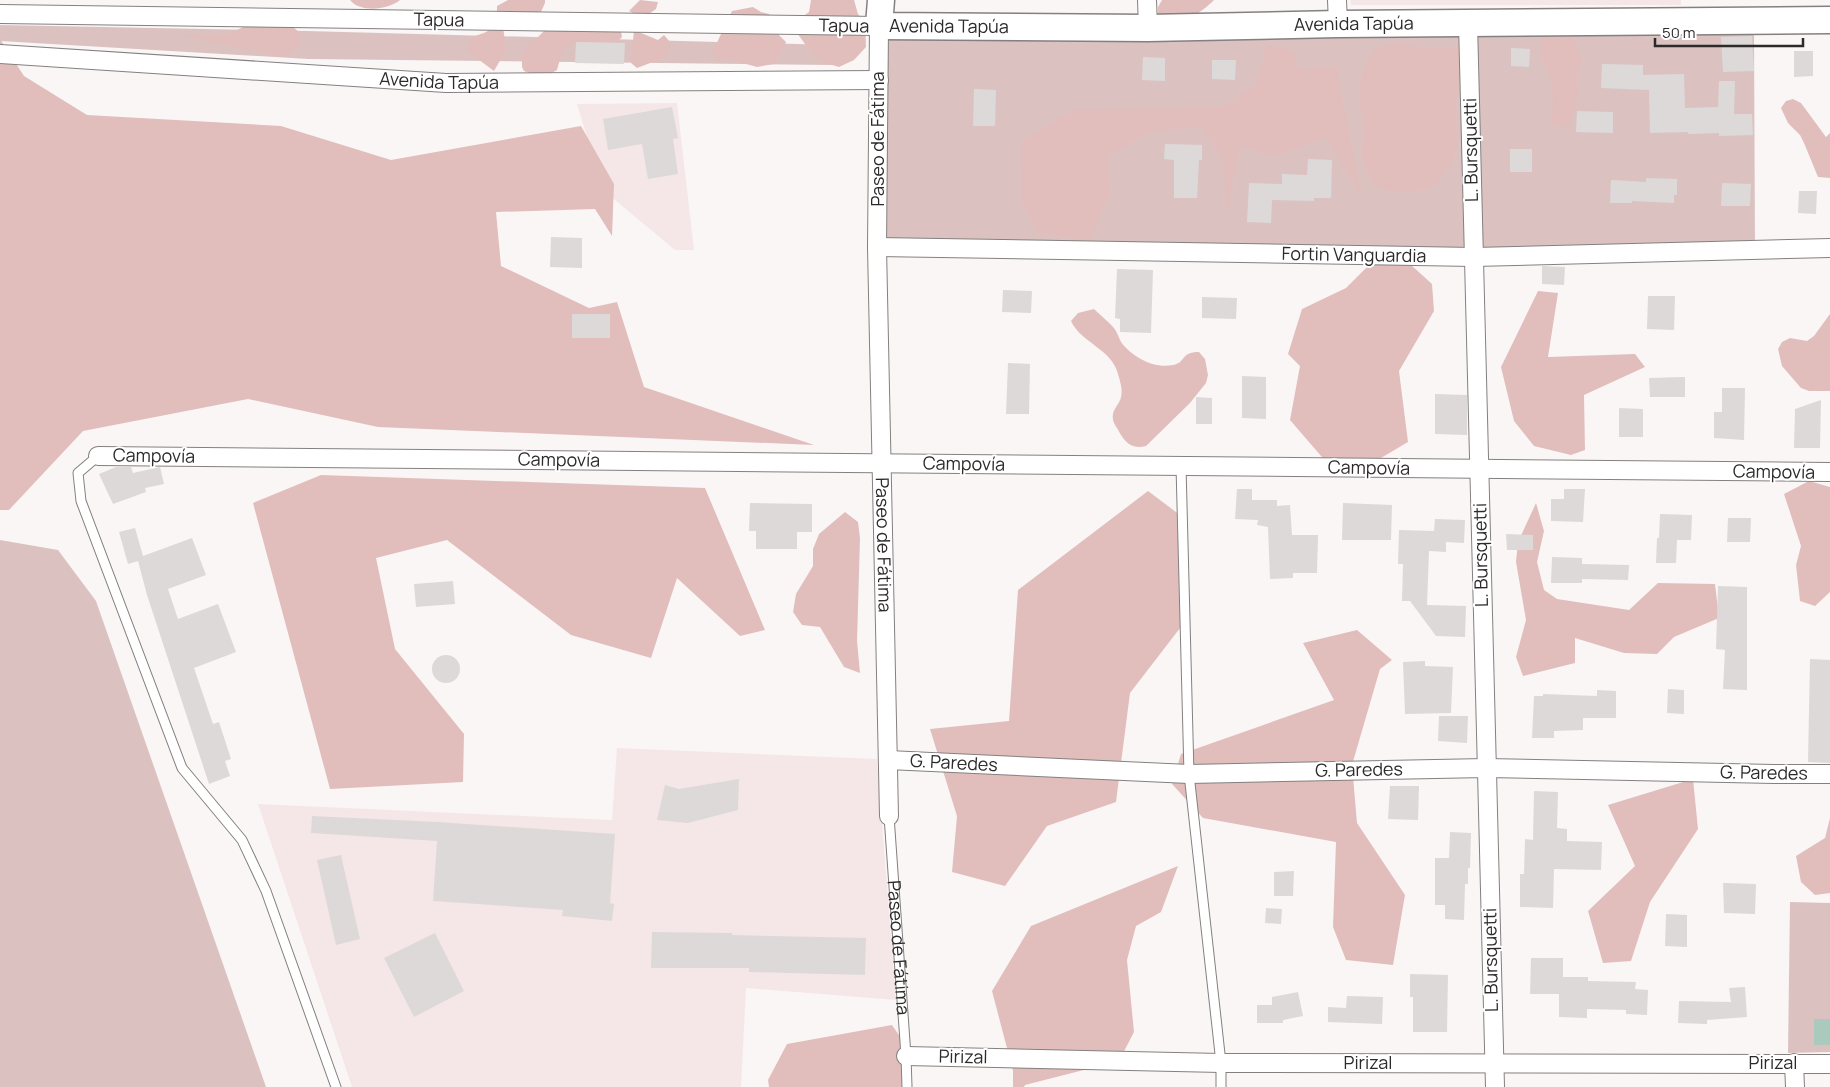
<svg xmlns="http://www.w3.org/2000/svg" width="1830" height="1087" viewBox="0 0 1830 1087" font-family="Manrope,sans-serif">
<rect width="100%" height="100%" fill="#faf6f6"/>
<g fill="#f5e7e7">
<path d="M1350,0H1681V5H1351Z"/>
<path d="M677,103L694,250H675L603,190L577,104Z"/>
<path d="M617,748L877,759L896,1000L746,988L741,1087H352L258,804L612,820Z"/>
</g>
<g fill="#dbc2c1">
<path d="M0,25L307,31L833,45L839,63L832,65L308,59L0,41Z"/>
<path d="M879,26L1754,31L1755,250L877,247Z"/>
<path d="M0,540L58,550L96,601L266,1087H0Z"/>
<path d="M1790,902L1830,903V1052L1788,1053Z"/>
</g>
<g fill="#e1bebc">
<path d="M350,0H400C388,10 360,13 350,0Z"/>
<path d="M508,0H545V3L535,25L503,26L506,50L494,71L467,51C469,29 484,39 493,26C497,21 497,12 497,6Z"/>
<path d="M640,0L658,2L656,9L643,18L629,11Z"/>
<path d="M811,0H854L858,14L865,22L866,47L854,60L839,67L822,62L815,58L795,30V22L809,12Z"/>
<path d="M1162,0H1214C1193,21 1186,17 1158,15V7Z"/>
<path d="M753,7L761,12L769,14L774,30L786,42L779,58L774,64L757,67L732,60H716L712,53L732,11Z"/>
<path d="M275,11L300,33L301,41L290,55H273L177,35L229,34Z"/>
<path d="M550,25L621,31L622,37L619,40L598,42L586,46L575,44L567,45L562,52L557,70L550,74H532L524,71L522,67V54L525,51L528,43L537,38Z"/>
<path d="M1566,27L1583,58L1577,75L1578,100L1570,126L1562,127L1554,125L1550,117L1553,100L1552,83L1550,74L1542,59L1540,43L1542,32Z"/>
<path d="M634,30L658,40L664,35L670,42V50L666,57L637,68L631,63Z"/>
<path d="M0,39L24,76L87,115L281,126L391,160L581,126L614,184L612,236L595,209L496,212L501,266L589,308L617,302L644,387L814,445L378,427L248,399L83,431L9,510H0Z"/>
<path d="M1397,43L1422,48H1462L1472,70L1457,92L1456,108L1457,143L1454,159L1433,188C1399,194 1367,199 1362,154C1361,145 1364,136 1364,127C1364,118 1360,109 1359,100C1357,86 1363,60 1375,50C1381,46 1390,45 1397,43Z"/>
<path d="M1267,44L1295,52L1299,70L1336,66L1362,197L1326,138L1273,156L1240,145L1227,214L1223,159L1200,127L1152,131L1107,156L1110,194L1089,241L1037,233L1022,203L1021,142L1075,109L1221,108L1257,83Z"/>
<path d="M1793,99L1801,103L1826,137L1830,133V178L1818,177L1804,143L1800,135L1788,123L1781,108L1786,101Z"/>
<path d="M1389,245L1432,284L1434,311L1399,371L1408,442L1364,468L1334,471L1290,420L1300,366L1288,354L1302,309L1346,288Z"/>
<path d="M1538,291L1558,293L1548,357L1635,354L1645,367L1584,395L1585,450L1571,455L1534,446L1514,421L1501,367Z"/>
<path d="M1094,309C1100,315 1108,321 1114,328C1117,332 1119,338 1121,342C1132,357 1154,369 1173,365C1186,363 1180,352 1199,352L1205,359L1208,375L1206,383L1190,403L1146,446C1130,450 1124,441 1117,428C1114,424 1112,419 1113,414C1114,408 1120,403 1121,397C1123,390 1120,381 1118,374C1112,349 1081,343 1071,321L1078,313Z"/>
<path d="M1830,314V391H1809L1801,388L1782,366L1778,349L1782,342L1790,338L1807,341L1814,336Z"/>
<path d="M321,475L705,488L765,630L740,636L677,578L651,658L571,635L447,540L376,558L395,649L464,734L463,782L330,789L253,503Z"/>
<path d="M1809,481L1830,487V592L1815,606L1800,601L1796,565L1801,546L1784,494Z"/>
<path d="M1148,491L1184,518L1187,619L1130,693L1116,802L1047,826L1005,886L952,872L957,816L930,729L1009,721L1018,590Z"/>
<path d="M1536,503L1544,531L1537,562L1544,590L1557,599L1629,610L1658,583L1715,584L1719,618L1674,637L1657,654L1624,653L1575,638V663L1523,676L1516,657L1526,620L1516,562L1518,542Z"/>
<path d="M845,512L858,522L860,538L857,641L860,673L844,667L820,627L802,625L793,612L796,594L813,566V549L819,534Z"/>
<path d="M1357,630L1392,660L1380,669L1352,765L1357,823L1405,895L1393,965L1346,960L1333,927L1336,842L1203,818L1172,784L1181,754L1334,700L1303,643Z"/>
<path d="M1693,779L1698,829L1650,902L1631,961L1603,963L1588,911L1635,866L1608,805Z"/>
<path d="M1830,818V893L1815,895L1801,882L1796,856L1825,838Z"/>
<path d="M1178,866L1161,912L1136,926L1127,960L1134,1032L1119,1061L1025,1085L1024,1087H1013V1071L992,991L1031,926Z"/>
<path d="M892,1025L912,1054L903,1087H769L768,1080L787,1044Z"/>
</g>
<rect fill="#a9cabc" x="1814" y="1019" width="16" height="26"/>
<g fill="#ddd9d9">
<path d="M1752,36L1754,71L1723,72L1721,37Z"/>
<path d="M576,42L625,43L624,64L575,63Z"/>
<path d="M1511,48L1530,49L1529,67L1511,66Z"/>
<path d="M1794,51H1813V76L1794,77Z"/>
<path d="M1143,57L1165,58V81L1142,80Z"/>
<path d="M1212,60H1236L1235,80L1212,79Z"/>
<path d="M1602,64L1643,65V75L1684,74L1685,108L1718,107L1719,81H1735L1734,114H1752L1753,135L1719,136V133L1688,134V132L1650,133L1649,90L1601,88Z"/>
<path d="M974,89L996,90L995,126H973Z"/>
<path d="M672,107L678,138L673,139L678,174L648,179L642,144L608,150L603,119Z"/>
<path d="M1577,111L1613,112V133L1576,132Z"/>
<path d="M1165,144L1202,145V160H1199L1197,198H1174V160L1164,159Z"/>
<rect x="1510" y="149" width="22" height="23"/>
<path d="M1308,159L1332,160L1331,198H1314V201L1272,200L1271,223L1247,222L1249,183L1282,184V174L1307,175Z"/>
<path d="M1646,178L1677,179V195H1674V203L1632,201V203H1610L1611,180L1646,182Z"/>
<path d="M1722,183L1751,184L1750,206H1721Z"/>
<path d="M1799,191H1817L1816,214L1798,213Z"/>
<path d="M551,237L582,238V268L550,267Z"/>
<path d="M1542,266L1565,267L1564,285L1542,284Z"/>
<path d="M1117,269L1153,270L1151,333L1120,332V319L1115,318Z"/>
<path d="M1003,290L1032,291L1031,313L1002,312Z"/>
<path d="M1648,296H1675L1674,330L1647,329Z"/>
<path d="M1202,297L1237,298L1236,319L1202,318Z"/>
<rect x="572" y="314" width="38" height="24"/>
<path d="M1008,363L1030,364L1029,414H1006Z"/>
<path d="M1242,376L1266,377V419L1242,418Z"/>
<path d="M1685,377V397H1650L1649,378Z"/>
<path d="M1722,388H1745L1744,440L1714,438V412H1722Z"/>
<path d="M1435,394L1467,395V435L1435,434Z"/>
<path d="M1196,397L1212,398V424H1196Z"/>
<path d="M1821,400L1820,448H1794L1795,409Z"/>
<path d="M1619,408L1643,409V437H1619Z"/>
<path d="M116,467H131L133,473L160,467L164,484L145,488L146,492L113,504L99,474Z"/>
<path d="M1237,489H1252V500H1277V506L1290,505L1292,535H1318L1317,573H1293V578L1270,579L1268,527L1257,525L1258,520L1235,519Z"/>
<path d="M1564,489H1585L1583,522L1551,521V499H1564Z"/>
<path d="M750,503L812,504V532H797V549H756V531H749Z"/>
<path d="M1343,503L1392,505L1391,540H1342Z"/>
<path d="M1660,514L1692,515L1691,540H1677L1676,563H1656L1657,538H1659Z"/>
<path d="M1728,518H1751L1750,542H1727Z"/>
<path d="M1435,519L1465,520L1464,543L1446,542V552L1429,551L1427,605L1466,606L1465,637L1436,636L1410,601H1402L1403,564H1398L1399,530L1434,531Z"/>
<path d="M135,528L143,556L192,538L206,575L168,589L178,619L218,604L236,652L194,668L213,724L219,722L231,759L225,761L230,776L209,784L147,595L138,561L128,564L119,532Z"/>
<path d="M1506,534L1533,535V550H1507Z"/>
<path d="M1552,557L1582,558V564L1629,565L1628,580L1582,579V583H1551Z"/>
<path d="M453,581L455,604L416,607L414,584Z"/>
<path d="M1718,586L1747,587V690L1723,689L1725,650L1716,649Z"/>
<circle cx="446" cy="669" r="14"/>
<path d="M1810,659L1830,660V763L1808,762Z"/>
<path d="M1425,661V666L1453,667L1451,713L1405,714L1403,662Z"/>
<path d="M1668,689L1684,690V714L1667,713Z"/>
<path d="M1597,690L1616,691V718H1583V730L1554,731V738H1532L1534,696H1543V694L1597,696Z"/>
<path d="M1439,716H1468L1467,743L1438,741Z"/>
<path d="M739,779L738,810L688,823L657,820L665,785L679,789Z"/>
<path d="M1390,786H1419L1418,820L1388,819Z"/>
<path d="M1534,791L1558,792L1557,828L1567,829V841L1602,842L1601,870L1554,869L1553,908L1520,907V874H1524L1525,839L1533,840Z"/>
<path d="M312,816L438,822L615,834L610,903L614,904L612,921L562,916L563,910L433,901L437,841L311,833Z"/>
<path d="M1450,832L1471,833L1470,868H1468V884H1465L1464,920L1445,919V905H1435V858H1449Z"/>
<path d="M341,855L360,939L336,945L317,860Z"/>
<path d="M1294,871L1293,896H1274V872Z"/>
<path d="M1723,883L1756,884L1755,914L1724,913Z"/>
<path d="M1266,908L1282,909L1281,924L1265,923Z"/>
<path d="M1666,914L1687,915V947L1665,946Z"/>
<path d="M652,932L732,933V935L866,938L865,975L749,972V968H651Z"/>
<path d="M435,933L464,991L414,1017L384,958Z"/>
<path d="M1531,958H1563V977H1588V981L1636,982L1635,989L1648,990L1647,1015L1626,1014V1010L1587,1009V1018L1559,1017V994H1530Z"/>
<path d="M1410,974L1448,975L1447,1032H1413V997H1410Z"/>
<path d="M1745,987L1747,1017L1707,1020V1024L1678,1023L1679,1001L1731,1002L1729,988Z"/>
<path d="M1298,992L1303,1016L1283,1020V1023H1257V1005H1272V997Z"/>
<path d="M1347,996L1383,997L1382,1024L1328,1022V1007L1346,1008Z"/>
</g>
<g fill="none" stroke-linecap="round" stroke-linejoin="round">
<defs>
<g id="lane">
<path d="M98,456L78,473L81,501L182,768L242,840L266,891L336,1087"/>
<path d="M1181,466L1189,774L1221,1063V1087"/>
<path id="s1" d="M889,816L906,1056L907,1087"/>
</g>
<g id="street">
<path d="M1147,0L1148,28"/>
<path d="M1337,0L1338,24"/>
<path id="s2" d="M0,14L879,26L877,247L889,816"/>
<path d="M1468,23L1495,1087"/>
<path id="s3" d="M0,54L446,83L879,80"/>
<path d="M877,247L1474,257L1830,248"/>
<path d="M98,456L1830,472"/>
<path d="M888,760L1189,774L1486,768L1774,774H1830"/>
<path d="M906,1056L1221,1063L1830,1064"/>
<path d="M1794,1063L1795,1087"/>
</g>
<g id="secondary">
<path id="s4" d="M881,0L879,26L1148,28L1338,24L1830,20"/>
</g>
</defs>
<use href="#lane" stroke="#84807f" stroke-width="11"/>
<use href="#street" stroke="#84807f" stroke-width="20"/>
<use href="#secondary" stroke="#84807f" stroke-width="29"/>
<use href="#lane" stroke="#fff" stroke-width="9"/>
<use href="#street" stroke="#fff" stroke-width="18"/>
<use href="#secondary" stroke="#fff" stroke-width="26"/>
</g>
<g text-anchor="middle" stroke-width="4" stroke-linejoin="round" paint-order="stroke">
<g font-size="18" fill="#2c2a2a" stroke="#fff">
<text transform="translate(439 20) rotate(1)" y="6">Tapua</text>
<text dy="6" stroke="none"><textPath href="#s4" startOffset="501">Avenida Tapúa</textPath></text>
<text transform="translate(844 26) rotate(1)" y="6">Tapua</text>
<text dy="6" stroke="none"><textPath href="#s4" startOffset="96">Avenida Tapúa</textPath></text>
<text dy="6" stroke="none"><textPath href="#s3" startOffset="440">Avenida Tapúa</textPath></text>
<text transform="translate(878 139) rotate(-90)" y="6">Paseo de Fátima</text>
<text transform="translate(1471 150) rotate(-91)" y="6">L. Bursquetti</text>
<text transform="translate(1354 255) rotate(1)" y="6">Fortin Vanguardia</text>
<text transform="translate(154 456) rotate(1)" y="6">Campovía</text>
<text transform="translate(559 460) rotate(1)" y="6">Campovía</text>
<text transform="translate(964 464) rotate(1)" y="6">Campovía</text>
<text transform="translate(1369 468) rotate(1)" y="6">Campovía</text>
<text transform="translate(1774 472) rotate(1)" y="6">Campovía</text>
<text dy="6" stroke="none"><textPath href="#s2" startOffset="1398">Paseo de Fátima</textPath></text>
<text transform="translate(1481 555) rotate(-91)" y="6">L. Bursquetti</text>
<text transform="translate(954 763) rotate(3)" y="6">G. Paredes</text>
<text transform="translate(1359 770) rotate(-1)" y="6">G. Paredes</text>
<text transform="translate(1764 773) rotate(1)" y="6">G. Paredes</text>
<text dy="6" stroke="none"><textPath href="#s1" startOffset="132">Paseo de Fátima</textPath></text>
<text transform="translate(1491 960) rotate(-91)" y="6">L. Bursquetti</text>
<text transform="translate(963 1057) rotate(1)" y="6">Pirizal</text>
<text x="1368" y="1069">Pirizal</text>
<text x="1773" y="1069">Pirizal</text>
</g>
</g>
<path d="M1655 38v8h148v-8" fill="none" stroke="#2c2a2a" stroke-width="2.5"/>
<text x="1662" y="38" font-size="15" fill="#2c2a2a" stroke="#ffffff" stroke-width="4" paint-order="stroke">50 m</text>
</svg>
